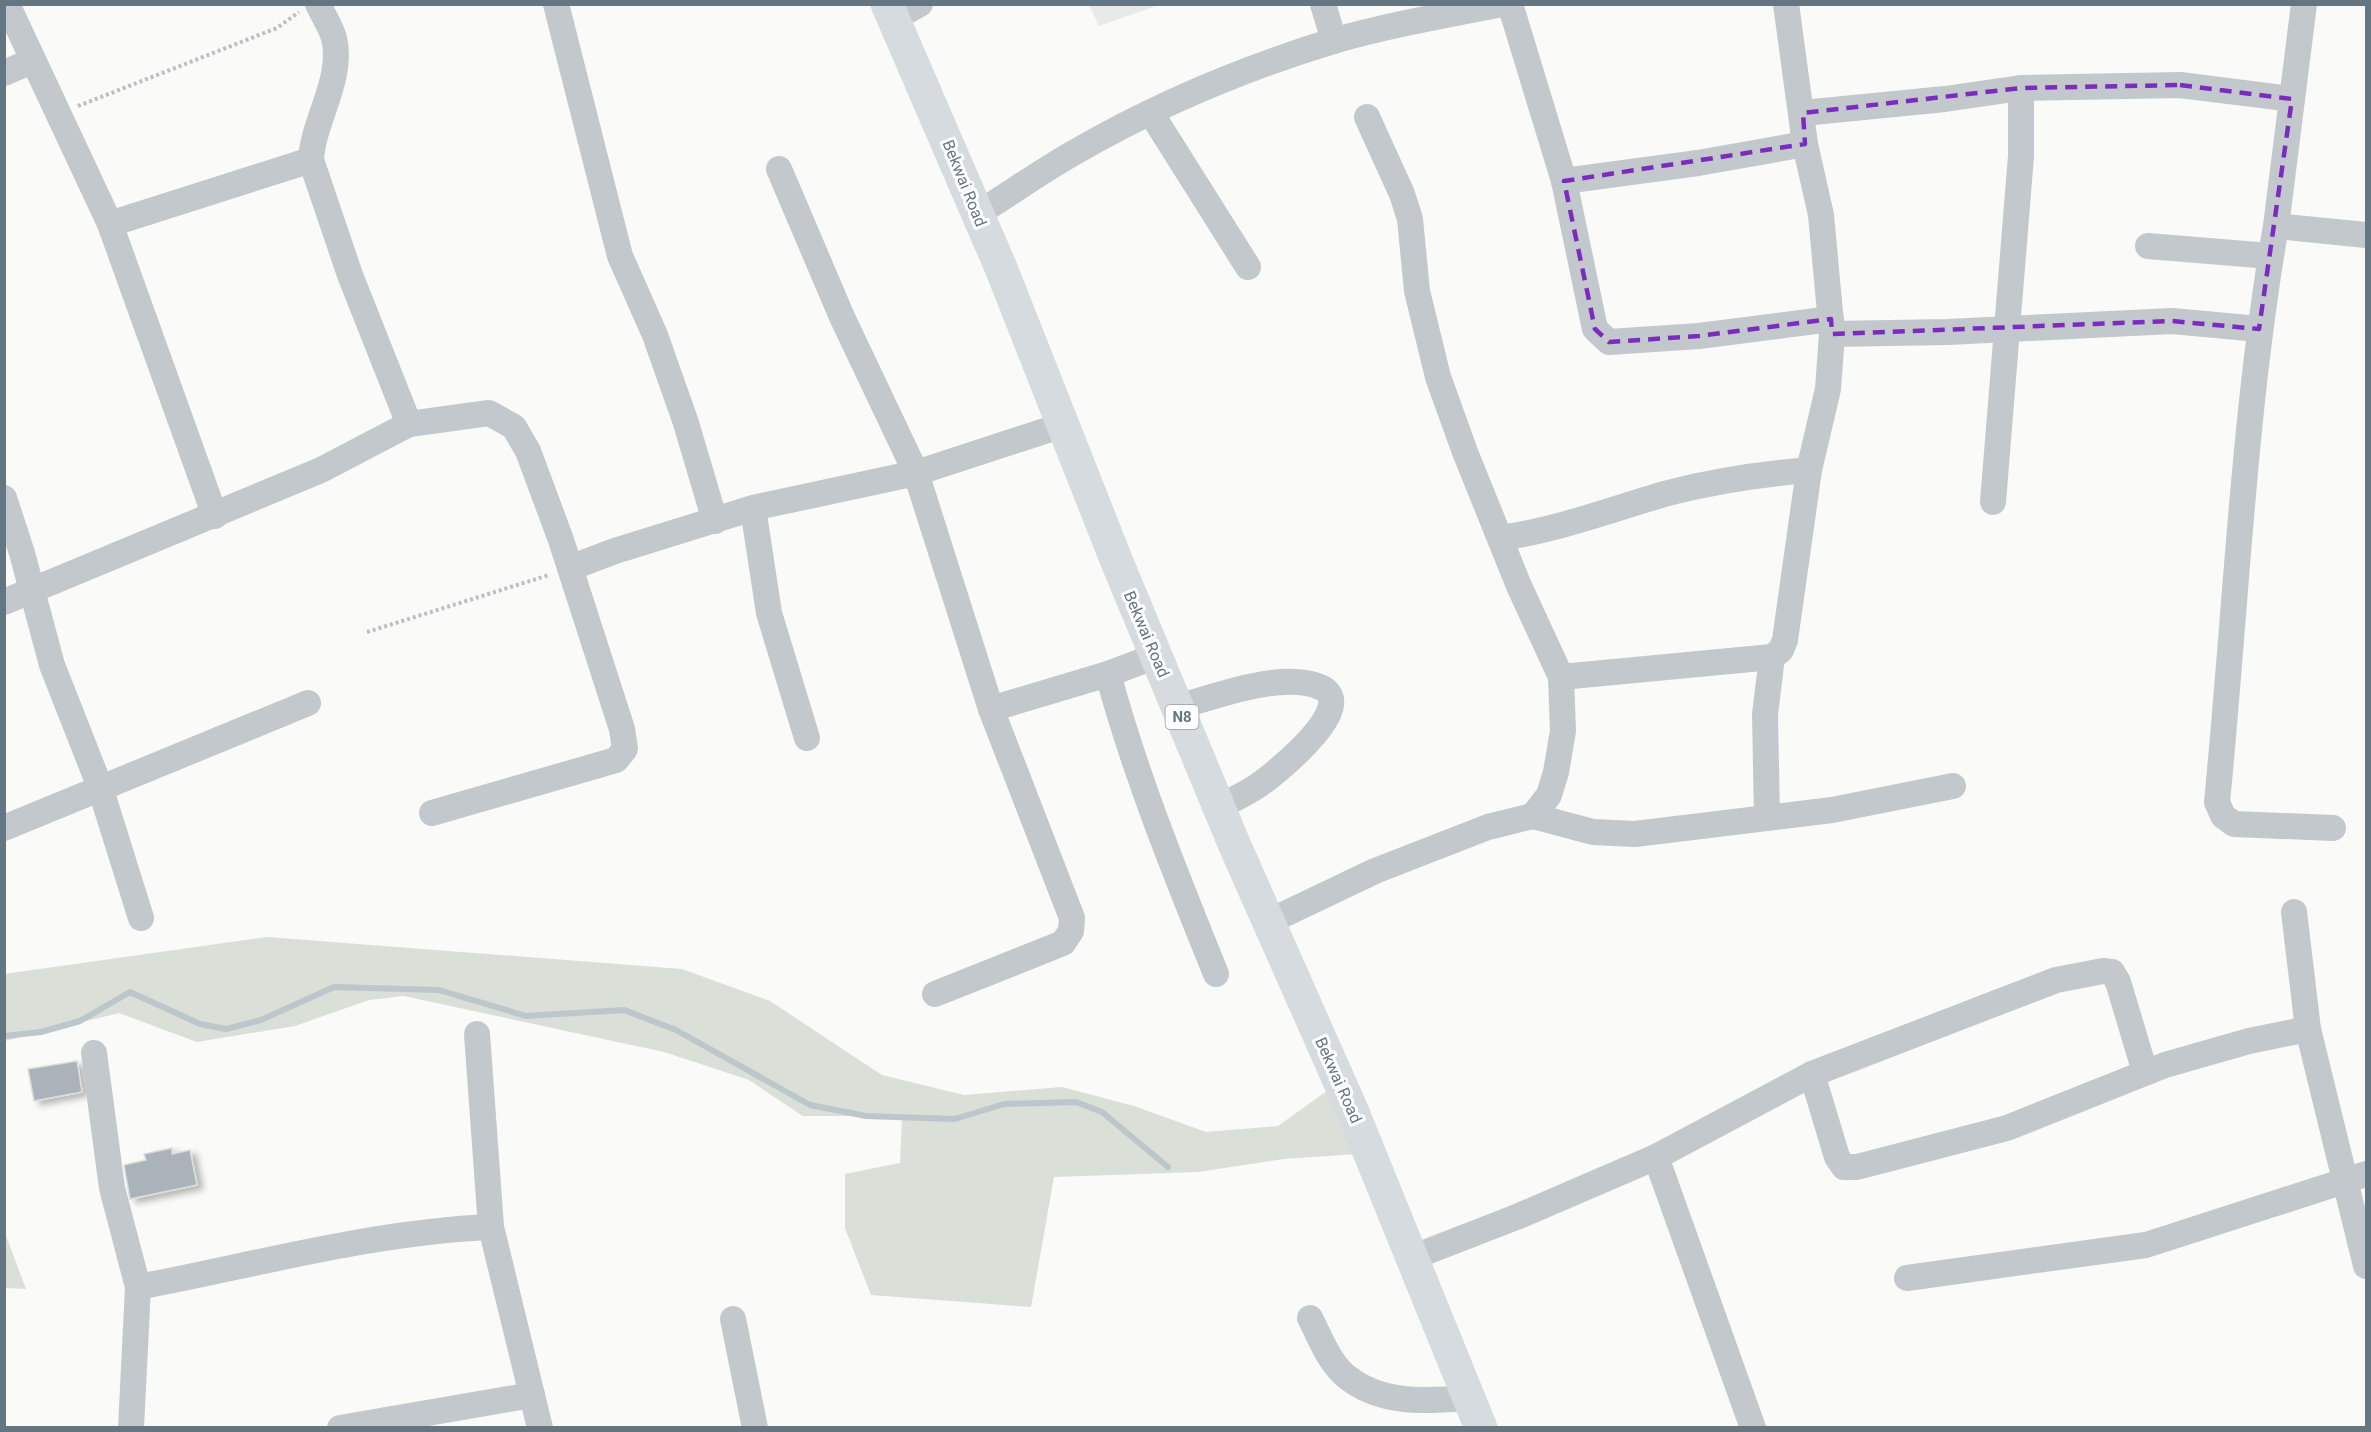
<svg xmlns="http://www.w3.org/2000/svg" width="2371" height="1432" viewBox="0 0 2371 1432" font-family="Roboto,sans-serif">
<defs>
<filter id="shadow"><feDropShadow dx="6" dy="4" stdDeviation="3" flood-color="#0004"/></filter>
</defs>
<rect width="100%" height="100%" fill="#fafaf8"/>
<path fill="#e8e9e9" d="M1089,5H1159L1099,26Z"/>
<g fill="#dadfd7">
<path d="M267,937L682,969L770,1001L882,1075L964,1095L1062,1087L1134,1106L1206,1132L1278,1126L1331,1088L1357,1154L1284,1159L1198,1172L1054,1177L1031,1307L871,1295L845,1228V1174L900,1163L902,1116H803L749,1080L664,1052L404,996L369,1000L295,1026L197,1042L119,1013L5,1041L4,974Z"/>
<path d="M5,1233L26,1289L5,1288Z"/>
</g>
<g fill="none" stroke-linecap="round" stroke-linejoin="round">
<path stroke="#bbc7cb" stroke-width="6" d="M4,1036L41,1032L80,1021L130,992L200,1024L226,1029L261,1020L334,987L439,990L526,1016L624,1010L676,1030L810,1105L866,1116L955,1119L1004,1104L1076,1102L1102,1112L1168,1167"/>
</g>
<g fill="#aab3b9" stroke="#dcdcda" stroke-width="1.5" filter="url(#shadow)">
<path d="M77,1061L82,1092L34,1101L28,1069Z"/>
<path d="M172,1148V1154L190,1150L197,1185L130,1199L124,1165L146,1160L144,1154Z"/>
</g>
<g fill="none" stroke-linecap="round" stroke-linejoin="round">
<g stroke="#bbbfc2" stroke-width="4" stroke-dasharray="3 3" stroke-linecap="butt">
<path d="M78,106L277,28L299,12"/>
<path d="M367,632L549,575"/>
</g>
<g stroke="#c3c8cc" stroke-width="26">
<path d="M7,4L110,224L215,516"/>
<path d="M318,4C323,15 331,27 334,38C344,79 313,120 311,160L350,275L409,424"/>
<path d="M556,4L620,256L655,335L686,423L715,521"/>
<path d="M1323,4L1334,41"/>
<path d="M1510,4L1564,181L1595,329L1609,342L1699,336L1831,319"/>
<path d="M2304,4L2276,226L2366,235"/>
<path d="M893,19L920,4"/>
<path d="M4,73L32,61"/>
<path d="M1151,113L1248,267"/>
<path d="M1803,113L1945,99L2021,88L2180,85L2292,99"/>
<path d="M1367,117L1402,194L1410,219L1417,291L1438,377L1465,452L1519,586L1561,677L1563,731L1556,772L1549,795L1533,816"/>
<path d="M779,169L842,317L916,473L991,709L1072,918L1071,931L1063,943L935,994"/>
<path d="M1564,181L1698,163L1805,144"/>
<path d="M977,214C1011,193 1043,170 1077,151C1157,105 1245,68 1333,41C1388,25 1446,15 1502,4"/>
<path d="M110,224L311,160"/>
<path d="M2276,226C2243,417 2236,610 2217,802L2223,816L2234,824L2333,828"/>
<path d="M2148,246L2270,256"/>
<path d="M1832,334L1948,332L2172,321L2259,329"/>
<path d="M4,498L22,553L52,665L100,787L141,918"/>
<path d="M1993,502L2021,156V88"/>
<path d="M753,508L769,613L807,738"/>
<path d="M1500,538C1558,530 1612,509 1668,493C1714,481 1762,474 1809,470"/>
<path d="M570,568L615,551L753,508L916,473L1063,425"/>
<path d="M4,602L321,470L409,424L489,413L514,427L528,451L561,540L622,729L625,749L616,760L432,813"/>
<path d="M1108,674C1136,777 1176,875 1216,974"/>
<path d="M1561,677L1772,657L1781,650L1785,640L1809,470L1828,389L1832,334L1821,215L1805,144L1786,4"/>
<path d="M1178,707C1216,696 1282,671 1320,687C1361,704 1278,771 1263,782C1250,792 1234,799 1219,807"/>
<path d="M991,709L1108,674L1156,656"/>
<path d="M1767,818L1765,714L1772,657"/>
<path d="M4,828L308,703"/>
<path d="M2294,912L2308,1029L2366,1266"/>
<path d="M1268,922L1375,871L1488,827L1533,816L1593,832L1635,834L1832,810L1953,786"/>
<path d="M477,1034L491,1227L540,1428"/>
<path d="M94,1053L112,1188L138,1287L131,1428"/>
<path d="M1812,1074L1837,1157L1844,1167H1857L2007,1128L2165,1065L2249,1041L2308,1029"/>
<path d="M1656,1157L1753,1428"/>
<path d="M1411,1258L1519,1216L1656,1157L1812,1074L2056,980L2103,971L2112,972L2118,982L2145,1072"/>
<path d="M1907,1278L2146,1245L2366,1174"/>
<path d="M138,1287C255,1265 372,1232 491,1227"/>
<path d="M1310,1318C1320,1337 1329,1363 1347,1377C1382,1405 1427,1401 1468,1398"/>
<path d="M733,1319L755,1428"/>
<path d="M340,1428L532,1395"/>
</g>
<path stroke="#d6dbdf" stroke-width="33" d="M887,4L1001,268L1117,562L1235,846L1352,1110L1481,1428"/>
</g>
<path fill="none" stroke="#7b2cbf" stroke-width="4.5" stroke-dasharray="12 8" stroke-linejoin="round" d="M2180,85L2292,99L2259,329L2172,321L1832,334L1831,319L1699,336L1609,342L1595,329L1564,181L1805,144L1803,113L2021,88Z"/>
<g text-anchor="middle" stroke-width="6" stroke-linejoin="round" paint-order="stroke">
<rect fill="#fff" stroke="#939fa8" stroke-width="1.5" x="1165.5" y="705" width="33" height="24" rx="4.5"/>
<g font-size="15" font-weight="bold" fill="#657683">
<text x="1182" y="722">N8</text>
</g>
<g font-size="16" fill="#657683" stroke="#fff">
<text transform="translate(965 183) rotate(68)" y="6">Bekwai Road</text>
<text transform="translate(1147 634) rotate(67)" y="6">Bekwai Road</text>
<text transform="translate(1339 1080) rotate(66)" y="6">Bekwai Road</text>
</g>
</g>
<rect width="2371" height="1432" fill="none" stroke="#657683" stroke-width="12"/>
</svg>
